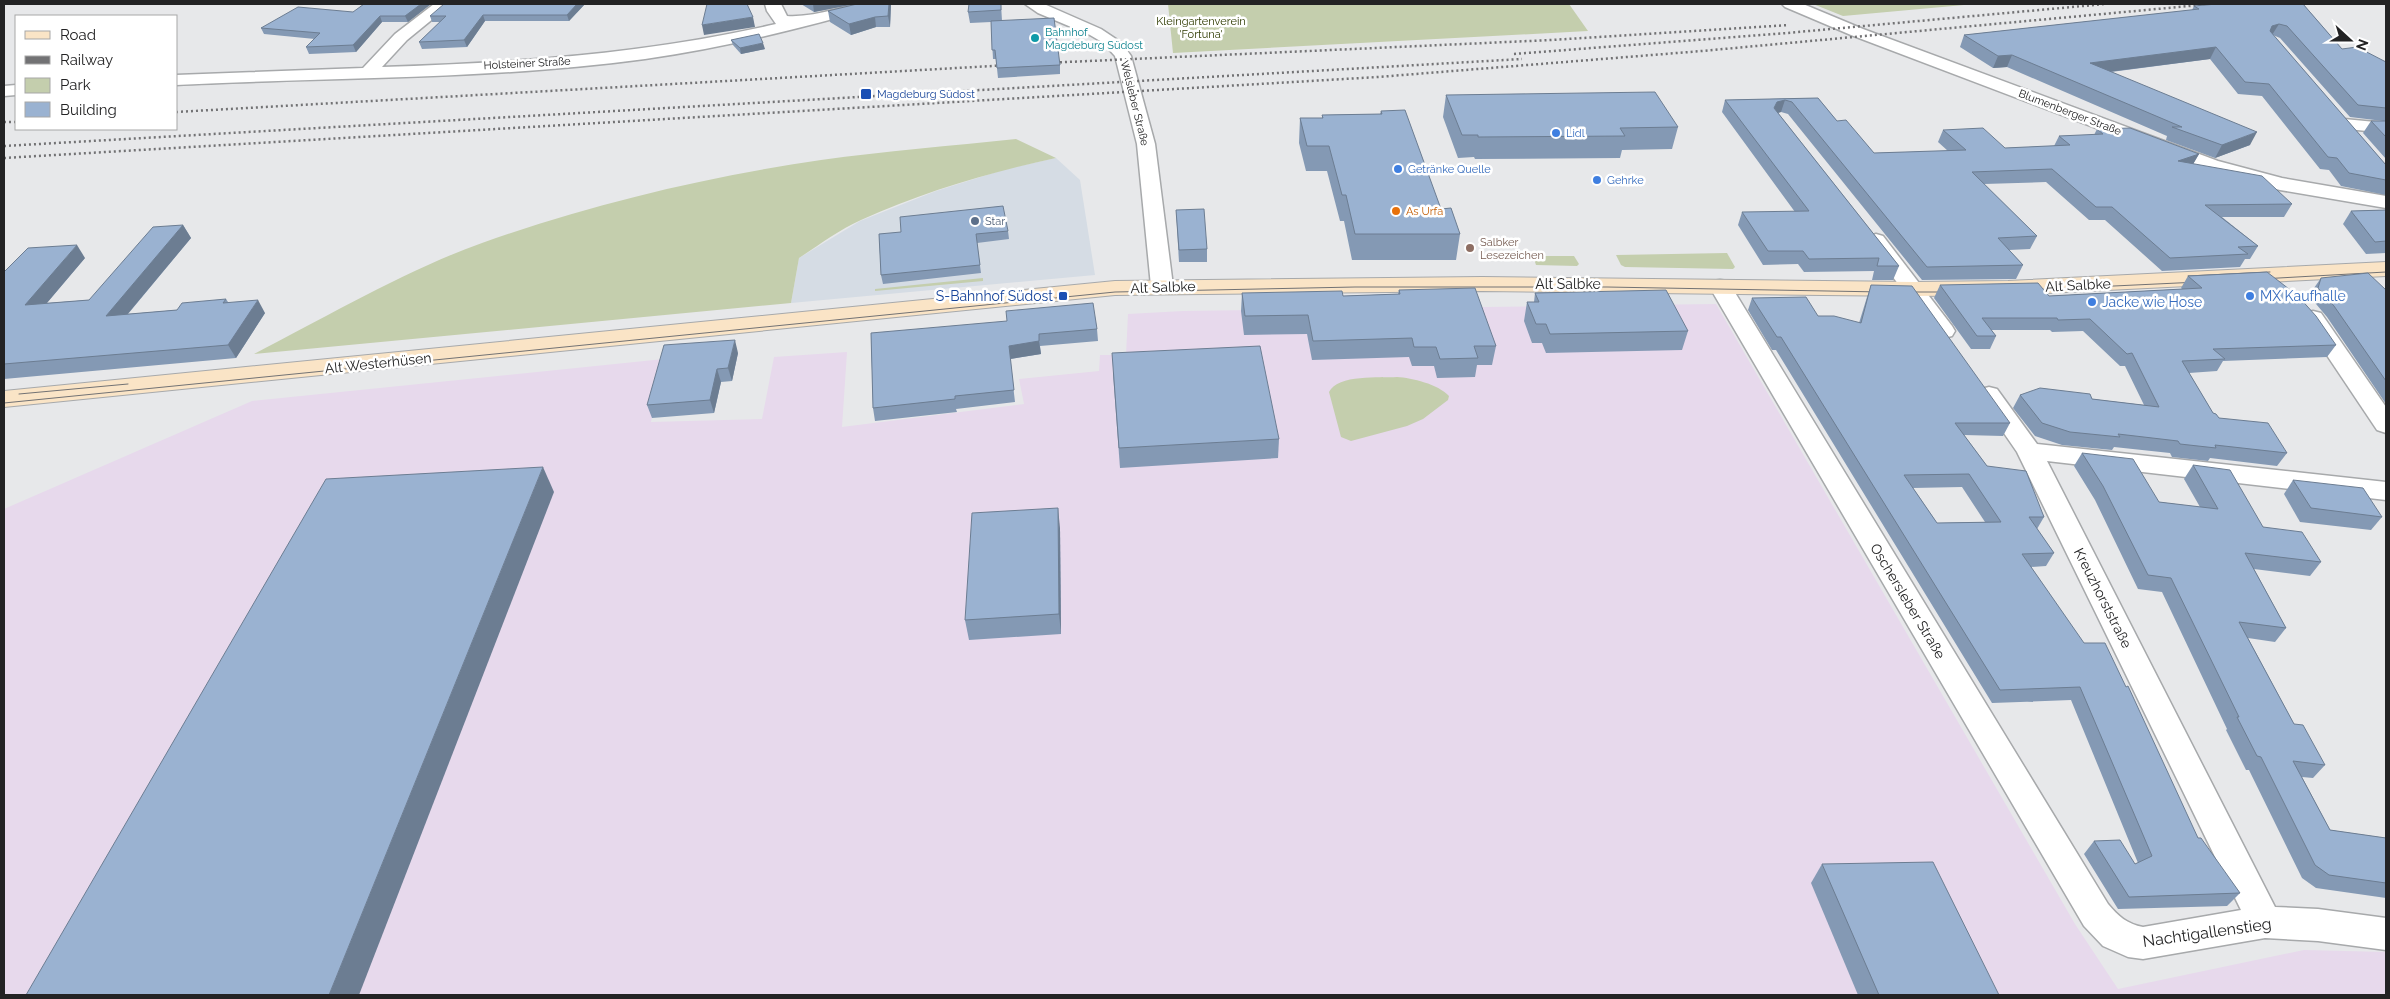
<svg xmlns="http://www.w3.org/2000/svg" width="2390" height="999" viewBox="0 0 2390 999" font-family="Raleway,sans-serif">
<rect width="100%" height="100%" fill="#e7e8ea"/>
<path fill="#d5dce4" d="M1056,158L1080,180L1095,275L791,303L799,258L860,221L936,191L1006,169Z"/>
<path fill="#e7d9ec" d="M1716,304L2075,924L2118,989L2304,950L2386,952V995H4V509L252,401L664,359L651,422L762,419L774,357L847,352L842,427L1024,404L1019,379L1099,371L1100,355H1126L1128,314L1183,311Z"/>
<g fill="#c4cead">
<path d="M1168,4H1569L1588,31L1173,53Z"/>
<path d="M1813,4H1975L1843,16Z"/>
<path d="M1016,139L1056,158C990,172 923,192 861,220C839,230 819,245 799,258L791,303L254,354C326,317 406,270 482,243C592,204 705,177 821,160C885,151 951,146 1016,139Z"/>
<path d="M1727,253L1735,267L1733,269L1625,267L1621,265L1616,255Z"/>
<path d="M1533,256H1574L1579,264L1577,266L1536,265Z"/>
<path d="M983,278V281L875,291V289Z"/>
<path d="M1397,377C1412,378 1438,384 1449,396L1448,400L1423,419L1407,426L1351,441L1341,437L1329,392C1338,374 1380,378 1397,377Z"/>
</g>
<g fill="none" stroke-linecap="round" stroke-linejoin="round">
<defs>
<g id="street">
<path d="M434,4H451L407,40L382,67C515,63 646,54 776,24L767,11L765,4H781L787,16C819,18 848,2 880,4L877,7C801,28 724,48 645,59C490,80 332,77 176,85V75L363,68L395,34Z"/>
<path d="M1025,4H1044L1101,29L1122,43L1131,56L1155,144L1173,286L1170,291L1162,292L1154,291L1151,286L1137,144L1115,56L1102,42L1090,35L1038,13Z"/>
<path d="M1782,4H1803L1863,29L2218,161L2282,178L2386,196V208L2280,190L2204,169L1851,35L1785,7Z"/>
<path d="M16,85V95L4,96V86Z"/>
<path d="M2344,119L2386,123V133L2338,128L2335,124L2338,120Z"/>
<path d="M1876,234L1883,236L1952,326L1955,331L1952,336L1944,338L1936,336L1866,240L1869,236Z"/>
<path d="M1720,280L1728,281L1731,286L2108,904C2118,916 2127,924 2143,927L2241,910L2017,452L1977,394L1981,389L1989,387L1997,389L2037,444L2386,482V500L2047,461L2275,907L2318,909L2386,918V950L2318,941L2265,938L2143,959L2128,957L2103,946L2084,926L1709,286L1712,281Z"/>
<path d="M2313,311L2321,313L2386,407V433L2377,430L2302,318L2305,313Z"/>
</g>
<path id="secondary" d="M2386,262V276L2008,295L1914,296L1482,291L1115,295L4,407V391L1115,281L1482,277L1914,282L2008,281Z"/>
</defs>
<use href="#street" stroke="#a7a9ab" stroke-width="3"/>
<use href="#secondary" stroke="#a7a9ab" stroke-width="2"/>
<use href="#street" fill="#fff" fill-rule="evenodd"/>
<use href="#secondary" fill="#fae4c6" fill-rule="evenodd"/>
<g stroke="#727274" stroke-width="1">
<path d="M2188,276L2270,272"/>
<path d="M2261,279L2386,272"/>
<path d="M2029,290L2199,282"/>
<path d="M1902,292H1949"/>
<path d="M19,394L128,384"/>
<path d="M4,403L1115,292L1355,287H1607L1882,292"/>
</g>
<g stroke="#727274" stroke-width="2.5" stroke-dasharray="2 3" stroke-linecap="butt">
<path d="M1514,54L1787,33L2105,4"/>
<path d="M1045,63L1551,40L1789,25"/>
<path d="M176,112L1010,65"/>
<path d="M4,122H16"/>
<path d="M4,146L1522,59"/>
<path d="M4,158L1378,77L1702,51L2211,4"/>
</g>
</g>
<g fill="#8499b4" fill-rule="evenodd">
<path d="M431,4L408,22H382L356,52L309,54L306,47L315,39L264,34L261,28Z"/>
<path d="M585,4L569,21H485L467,47L422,49L419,42L440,22H432L430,16Z"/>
<path d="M801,4H855L814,12Z"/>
<path d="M891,4L890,27H876L851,35L830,22L828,11Z"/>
<path d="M1001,4L1002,21L1060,65V74L998,78L996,59H993L991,22L970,23L968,12Z"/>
<path d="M2303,4L2342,49L2386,62V159L2363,133L2371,121H2383L2350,117L2280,38L2273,35L2386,165V195L2341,186L2329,170L2320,169L2262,96L2238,94L2210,59L2111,72L2250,145L2215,158L2166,140L2167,136L2007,67L1993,68L1960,47L1964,35L2192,10L2194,6Z"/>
<path d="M731,40L765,49L741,54L733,45Z"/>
<path d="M1446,95L1678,127L1672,149L1622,150L1620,158L1475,159L1474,157L1458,158L1443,117Z"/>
<path d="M1818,98L1837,121L1874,153L1948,151L1938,142L1943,130L2005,148L2054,146L2059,136L2094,135L2097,129L2199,154L2193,164L2292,204L2284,217H2222L2258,246L2250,259H2245L2240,267L2162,271L2105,220H2089L2046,182L1984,184L2037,236L2030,249L2009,250L2023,265L2016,279L1922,280L1788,114L1781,112L1778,113L1899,266L1893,280H1872L1874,271L1804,272L1798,264L1763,265L1738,225L1742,212H1795L1722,112L1725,100Z"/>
<path d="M1381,111L1441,209L1460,234L1456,260H1352L1344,221H1340L1327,171H1306L1299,143L1300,118H1322V115L1380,114Z"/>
<path d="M1176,210L1207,249V262H1179Z"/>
<path d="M2386,210V253L2366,254L2343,224L2351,211Z"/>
<path d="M183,225L191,238L128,314L177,310L226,299L228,302L265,313L236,358L4,379V272L85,258L47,303L89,300Z"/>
<path d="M1008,231L1009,239L977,243L981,273L883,284L881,275L879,234Z"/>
<path d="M2188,276L2336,345L2327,357L2223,361L2217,371L2189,373L2213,413L2219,418L2287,453L2277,466L2210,458L2208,461L2172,457L2170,453L2114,447L2112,450L2062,445L2035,436L2013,408L2020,395L2092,399L2144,405L2125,366H2120L2083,331L2052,332L2050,330H1991L1996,336L1990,349H1971L1934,298L1940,285L2049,296L2182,289L2181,288Z"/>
<path d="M2321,278L2386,290V404L2327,317L2311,298L2314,288Z"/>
<path d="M1871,285L2010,423L2003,436L1964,435L1987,466L2044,517L2037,529L2054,553L2046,566L2031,567L2198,838L2240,893L2227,906L2118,909L2084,854L2094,841L2135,864L2138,863L2071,700L1992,703L1776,350H1772L1748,310L1752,298L1818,316L1859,323L1867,297ZM1962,487L1985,522L1937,523L1913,488Z"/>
<path d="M1399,290L1496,346L1492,365H1477L1475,377L1437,378L1434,366H1412L1409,357L1312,360L1307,334L1244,335L1241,311L1242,293L1343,296L1398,294Z"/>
<path d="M1535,293L1688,331L1682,350L1546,353L1542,343H1532L1524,321L1527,302H1534Z"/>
<path d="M1097,329L1098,341L1040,346L1041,354L1010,359L1015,402L956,409L957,412L875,421L873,408L871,333Z"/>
<path d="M738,353L732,381L721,382L714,413L652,418L647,405Z"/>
<path d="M1113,373L1279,439L1278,458L1120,468Z"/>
<path d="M2082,453L2159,502L2200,507L2184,479L2193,465L2263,527L2321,562L2310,576L2254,569L2286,628L2275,642L2248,638L2294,724L2325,765L2313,778L2302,777L2330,830L2386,838V898L2316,888L2302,878L2249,770H2246L2226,730L2227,729L2162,592L2138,589L2095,500L2074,466Z"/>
<path d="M2293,480L2382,517L2371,530L2300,522L2284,494Z"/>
<path d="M1060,528L1061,634L969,640L965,620Z"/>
<path d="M1822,864L1999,995H1858L1811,883Z"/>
</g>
<g fill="#6c7d92">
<path d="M421,4H431L408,22L405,16Z"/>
<path d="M577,4H585L569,21L567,15Z"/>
<path d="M813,4H855L814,12Z"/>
<path d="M889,4H891L890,27L888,16Z"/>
<path d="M483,15L485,21L467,47L464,40Z"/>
<path d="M380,16L382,22L356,52L353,45Z"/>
<path d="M753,17L755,27L704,35L702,25Z"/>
<path d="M875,17L876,27L851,35L849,24Z"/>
<path d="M2279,24L2272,35L2265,38L2272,26Z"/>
<path d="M763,43L765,49L741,54L740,48Z"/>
<path d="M2216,47L2210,59L2084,75L2090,63Z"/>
<path d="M2012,55L2007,67L1993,68L1998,56Z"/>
<path d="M1785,100L1781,112L1774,114V108L1777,102Z"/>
<path d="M2257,132L2250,145L2215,158L2222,145Z"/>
<path d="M2199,154L2192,166L2178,161Z"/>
<path d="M183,225L191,238L115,329L106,316Z"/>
<path d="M77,245L85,258L34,318L25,305Z"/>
<path d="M258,300L265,313L236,358L228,345Z"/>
<path d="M735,340L738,353L732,381L728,368Z"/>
<path d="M1039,341L1041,354L1010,359L1009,346Z"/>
<path d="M717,369L721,382L714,413L710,400Z"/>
<path d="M543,467L554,492L359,995H329Z"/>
<path d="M1058,508L1060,528L1061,634L1059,614Z"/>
</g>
<g fill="#9ab2d1" stroke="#6c7d92" fill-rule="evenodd">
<path d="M364,4H421L405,16H380L353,45L306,47L320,33L261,28L298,7L353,12Z"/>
<path d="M444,4H577L567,15H483L464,40L419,42L446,16H430Z"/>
<path d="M707,4H747L753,17L702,25Z"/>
<path d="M857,4H889L888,16L875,17L849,24L828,11Z"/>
<path d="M969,4H1001V10L968,12Z"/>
<path d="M2217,4H2303L2342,49L2357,47L2386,62V108L2358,105L2287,26L2279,24L2272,26L2270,31L2386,165V180L2349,173L2337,158L2328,157L2269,84L2245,82L2216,47L2090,63L2257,132L2222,145L2172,127H2182L2012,55L1998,56L1964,35L2199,9L2194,6Z"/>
<path d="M1054,18L1060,65L997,68L995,50H992L991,21Z"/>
<path d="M759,34L763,43L740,48L731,40Z"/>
<path d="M1655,92L1678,127L1620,128L1625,136L1478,137V135H1462L1446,95Z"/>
<path d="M1818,98L1837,121L1846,120L1874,153L1966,150L1943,130L1983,128L2005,148L2070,145L2059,136L2103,134L2097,129L2130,128L2199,154L2178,161L2262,176L2292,204L2205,205L2258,246L2238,247L2248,254L2170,258L2112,207H2096L2052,169L1972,172L2037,236L1998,238L2023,265L1927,267L1792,102L1785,100L1777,102L1774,108L1899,266H1877L1879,258L1809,259L1803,251H1768L1742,212L1809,211L1725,100Z"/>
<path d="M1405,110L1441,209L1451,208L1460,234H1355L1346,195H1342L1329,146H1307L1300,118H1323L1322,115L1382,114L1381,111Z"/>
<path d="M2371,121H2386V137Z"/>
<path d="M1003,206L1008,231L976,234L980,265L881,275L879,234L901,232L900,217Z"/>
<path d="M1204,209L1207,249L1179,250L1176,210Z"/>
<path d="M2386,210V241L2375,242L2351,211Z"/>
<path d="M183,225L106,316L177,310L182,303L226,299L223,303L258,300L228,345L4,364V272L28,248L77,245L25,305L89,300L153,227Z"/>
<path d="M2267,272L2298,296L2316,316L2336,345L2213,349L2225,359L2182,361L2213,413L2216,414L2219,418L2268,423L2287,453L2215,445L2216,448L2180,444L2178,441L2118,434L2120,437L2070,432L2042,423L2020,395L2040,388L2090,394L2092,399L2159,407L2132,353L2127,354L2090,319L2058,320L2057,318H1982L1996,336H1977L1940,285L2038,283L2049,296L2202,288L2188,276Z"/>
<path d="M2368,273L2386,290V381L2334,306L2318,288L2321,278Z"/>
<path d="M1871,285L1912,286L2010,423H1955L1987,466L2026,471L2044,517H2029L2054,553L2022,554L2084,643H2105L2126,687L2128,686L2198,838H2201L2240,893L2129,897L2094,841L2120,840L2135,864L2152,856L2080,687L2000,690L1781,337H1777L1752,298L1806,297L1818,316H1834L1861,323ZM1969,474L2001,522L1937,523L1904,475Z"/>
<path d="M1475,288L1496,346H1474L1478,358L1440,359L1436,347H1414L1412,338L1313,341L1308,315L1245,316L1242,293L1342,291L1343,296L1400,294L1399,290Z"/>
<path d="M1666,290L1688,331L1550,334L1546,324H1536L1527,302H1539L1535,293Z"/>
<path d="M1093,303L1097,329L1039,334V341L1009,346L1014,390L955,396V399L873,408L871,333L1007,321L1006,311Z"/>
<path d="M735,340L728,368L717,369L710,400L647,405L664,345Z"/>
<path d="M1260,346L1279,439L1119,448L1112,353Z"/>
<path d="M2082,453L2133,459L2159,502L2218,509L2193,465L2230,470L2263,527L2302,532L2321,562L2245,553L2286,628L2239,622L2294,724L2303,725L2325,765L2293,761L2330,830L2386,838V883L2329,875L2315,865L2261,757L2257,756L2237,717H2239L2171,578L2148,575L2103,486Z"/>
<path d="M543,467L329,995H26L326,479Z"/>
<path d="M2293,480L2363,488L2382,517L2311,508Z"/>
<path d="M1058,508L1059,614L965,620L972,513Z"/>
<path d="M1933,862L1999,995H1879L1822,864Z"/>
</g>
<circle fill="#0f9aa8" stroke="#fff" stroke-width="2" cx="1035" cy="38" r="5"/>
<g fill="#1a4fb4" stroke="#fff" stroke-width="2">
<rect x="860" y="88" width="12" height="12" rx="2.5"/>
<rect x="1058" y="291" width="10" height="10" rx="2.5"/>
</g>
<g fill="#3f7fe0" stroke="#fff" stroke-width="2">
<circle cx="1556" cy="133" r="5"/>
<circle cx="1398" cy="169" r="5"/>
<circle cx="1597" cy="180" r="5"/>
<circle cx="2250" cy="296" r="5"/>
<circle cx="2092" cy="302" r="5"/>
</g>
<circle fill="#e8710a" stroke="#fff" stroke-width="2" cx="1396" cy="211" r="5"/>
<circle fill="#5c6f8a" stroke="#fff" stroke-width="2" cx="975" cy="221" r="5"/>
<circle fill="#8d6e63" stroke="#fff" stroke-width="2" cx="1470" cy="248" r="5"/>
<g text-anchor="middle" stroke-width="5" stroke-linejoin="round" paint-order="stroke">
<g font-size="11" fill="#2e3a00" stroke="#fff">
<text x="1201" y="25">Kleingartenverein<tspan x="1201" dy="13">'Fortuna'</tspan></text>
</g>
<g font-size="11" fill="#0d838f" stroke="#fff" text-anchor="start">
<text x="1045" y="36">Bahnhof<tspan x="1045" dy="13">Magdeburg Südost</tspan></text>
</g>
<g font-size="11" fill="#232324" stroke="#fff">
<text transform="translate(527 63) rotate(-3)" y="4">Holsteiner Straße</text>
<text transform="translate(1135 103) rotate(76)" y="4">Welsleber Straße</text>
<text transform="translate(2070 112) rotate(21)" y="4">Blumenberger Straße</text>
</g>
<g font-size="11" fill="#164399" stroke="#fff" text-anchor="start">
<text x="877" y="98">Magdeburg Südost</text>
</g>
<g font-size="11" fill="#366cbe" stroke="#fff" text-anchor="start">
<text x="1566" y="137">Lidl</text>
<text x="1408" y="173">Getränke Quelle</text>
<text x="1607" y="184">Gehrke</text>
</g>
<g font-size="11" fill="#c56008" stroke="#fff" text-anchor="start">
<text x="1406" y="215">As Urfa</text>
</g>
<g font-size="11" fill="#4e5e75" stroke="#fff" text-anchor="start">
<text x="985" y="225">Star</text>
</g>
<g font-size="11" fill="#785e54" stroke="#fff" text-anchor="start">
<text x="1480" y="246">Salbker<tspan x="1480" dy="13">Lesezeichen</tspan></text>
</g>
<g font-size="14" fill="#232324" stroke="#fff">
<text x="1568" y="289">Alt Salbke</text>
<text transform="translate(2078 285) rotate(-3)" y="5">Alt Salbke</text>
<text transform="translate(1163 287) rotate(-2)" y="5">Alt Salbke</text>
<text transform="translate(378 363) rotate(-6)" y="5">Alt Westerhüsen</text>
<text transform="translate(2103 598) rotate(63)" y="5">Kreuzhorststraße</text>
<text transform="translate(1908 601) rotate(59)" y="5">Oschersleber Straße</text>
</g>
<g font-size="14" fill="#164399" stroke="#fff" text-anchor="end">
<text x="1053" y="301">S-Bahnhof Südost</text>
</g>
<g font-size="14" fill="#366cbe" stroke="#fff" text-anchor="start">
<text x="2260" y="301">MX Kaufhalle</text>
<text x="2102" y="307">Jacke wie Hose</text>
</g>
<g font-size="16" fill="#232324" stroke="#fff">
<text transform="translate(2207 932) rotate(-8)" y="6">Nachtigallenstieg</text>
</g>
</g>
<rect width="2390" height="999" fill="none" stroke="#232324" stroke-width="10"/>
<rect x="15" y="15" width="162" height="115" fill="#ffffff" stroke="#a7a7a7"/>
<rect x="25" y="31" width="25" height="8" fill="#fae4c6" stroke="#a7a7a7"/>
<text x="60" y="40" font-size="15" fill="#232324">Road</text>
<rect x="25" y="56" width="25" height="8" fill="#727274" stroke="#a7a7a7"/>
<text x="60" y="65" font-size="15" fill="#232324">Railway</text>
<rect x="25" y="78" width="25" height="15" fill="#c4cead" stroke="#a7a7a7"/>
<text x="60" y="90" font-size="15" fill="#232324">Park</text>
<rect x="25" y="102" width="25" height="15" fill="#9ab2d1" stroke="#a7a7a7"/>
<text x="60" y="115" font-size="15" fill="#232324">Building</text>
<g transform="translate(2350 40) rotate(111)" stroke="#ffffff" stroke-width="4" paint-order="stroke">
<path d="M0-4L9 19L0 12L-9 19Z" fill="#232324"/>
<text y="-8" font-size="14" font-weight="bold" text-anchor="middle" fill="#232324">N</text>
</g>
</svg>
